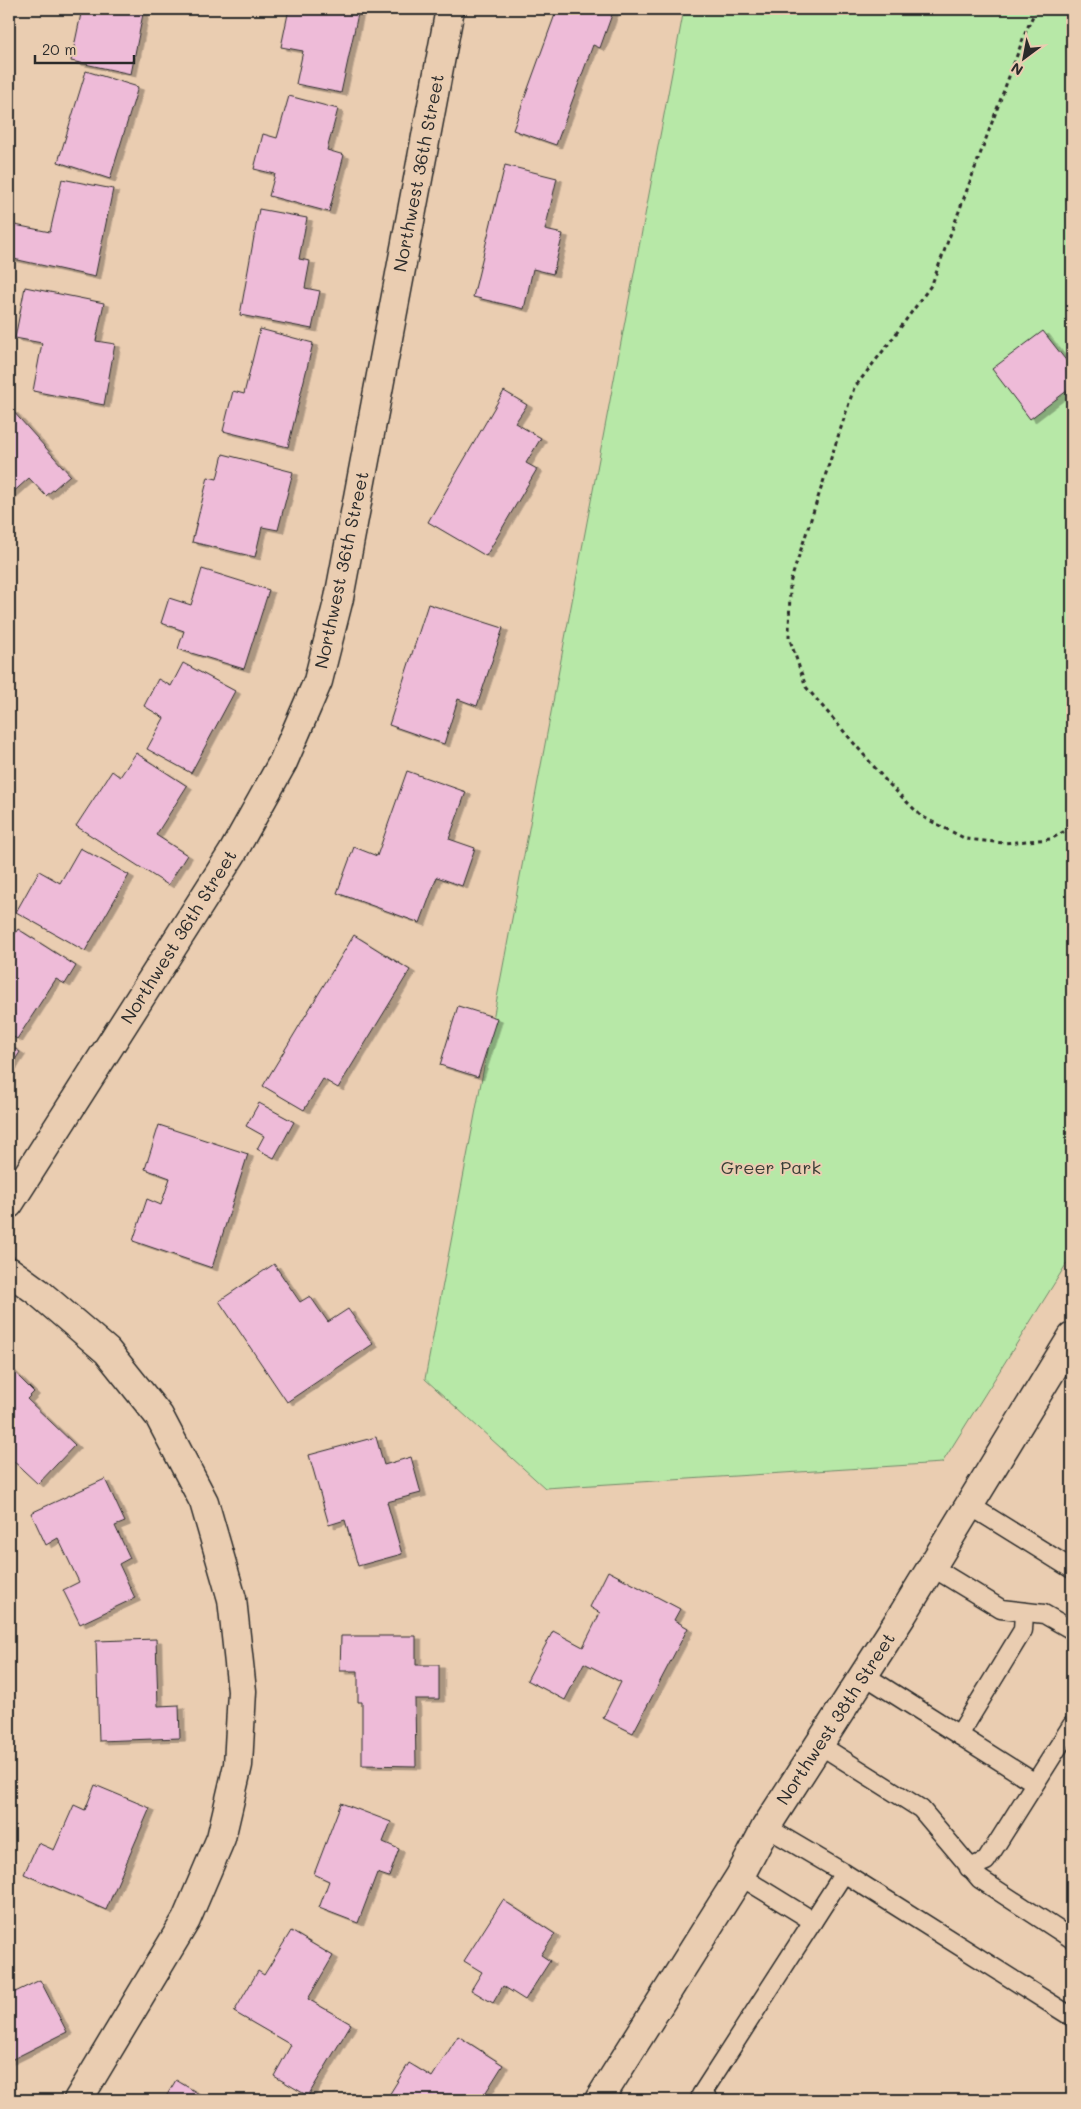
<svg xmlns="http://www.w3.org/2000/svg" width="1081" height="2109" viewBox="0 0 1081 2109" font-family="Mali,sans-serif">
<defs>
<filter id="shadow"><feDropShadow dx="5.5" dy="3" stdDeviation="0" flood-color="#0004"/></filter>
</defs>
<rect width="100%" height="100%" fill="#eacdb1"/>
<filter id="ink" filterUnits="userSpaceOnUse"><feTurbulence type="fractalNoise" baseFrequency=".02" numOctaves="2"/><feDisplacementMap in="SourceGraphic" scale="10" xChannelSelector="R" yChannelSelector="G"/><feConvolveMatrix kernelMatrix="1 2 1 2 8 2 1 2 1" color-interpolation-filters="sRGB"/></filter>
<g filter="url(#ink)">
<path fill="#b7e8a7" stroke="#718a69" d="M684,9H1072V1255L942,1463L545,1488L425,1379Z"/>
<g fill="#eebbd8" stroke="#2b2b2b" filter="url(#shadow)">
<path d="M82,9H144L131,74L71,61Z"/>
<path d="M289,9H359L341,93L296,84L303,51L281,47Z"/>
<path d="M557,9H614L600,48L593,45L556,145L513,130Z"/>
<path d="M86,71L138,87L110,179L58,162Z"/>
<path d="M289,96L338,109L327,150L344,155L329,212L269,196L275,174L254,169L263,134L277,138Z"/>
<path d="M505,165L557,178L545,230L563,234L553,274L533,269L524,309L473,297Z"/>
<path d="M62,179L113,189L95,277L9,258L15,225L50,232Z"/>
<path d="M259,209L307,218L299,259L310,261L305,288L320,291L312,329L240,315Z"/>
<path d="M25,287L104,303L96,341L115,344L104,405L33,391L42,343L15,338Z"/>
<path d="M260,329L313,343L288,447L223,431L233,391L244,394Z"/>
<path d="M1043,331L1072,368V387L1030,419L992,369Z"/>
<path d="M504,391L527,405L515,423L541,438L526,463L537,469L486,556L428,522Z"/>
<path d="M12,410L70,475L46,496L29,478L9,496V413Z"/>
<path d="M223,454L293,472L278,530L262,527L255,557L192,542L208,477L217,479Z"/>
<path d="M202,569L269,590L244,669L178,649L184,631L161,623L169,598L191,605Z"/>
<path d="M428,604L503,628L477,706L458,699L444,744L389,725Z"/>
<path d="M183,663L235,691L191,773L147,749L164,718L144,706L158,679L171,686Z"/>
<path d="M136,753L187,786L156,835L187,855L168,885L76,826L112,771L120,777Z"/>
<path d="M407,771L466,792L449,839L475,848L462,886L437,877L420,923L337,893L354,847L377,856Z"/>
<path d="M80,848L129,875L85,951L16,912L39,871L60,883Z"/>
<path d="M18,929L76,966L65,984L56,979L17,1039L9,1034V943Z"/>
<path d="M354,935L410,970L338,1088L323,1079L304,1110L263,1086Z"/>
<path d="M458,1006L497,1018L478,1077L440,1065Z"/>
<path d="M9,1045L20,1052L9,1069Z"/>
<path d="M259,1103L294,1122L274,1158L257,1149L264,1136L246,1126Z"/>
<path d="M159,1125L248,1154L212,1268L133,1241L147,1199L161,1205L170,1178L145,1169Z"/>
<path d="M274,1264L300,1302L310,1296L328,1322L348,1309L373,1344L287,1402L219,1301Z"/>
<path d="M9,1367L34,1392L27,1399L75,1445L38,1484L9,1457Z"/>
<path d="M376,1437L384,1465L411,1457L421,1493L387,1502L402,1554L358,1566L345,1520L329,1525L309,1455Z"/>
<path d="M105,1479L125,1522L115,1526L130,1558L119,1564L135,1598L80,1624L63,1590L79,1582L58,1538L46,1545L31,1513Z"/>
<path d="M608,1571L680,1609L674,1620L688,1628L633,1733L603,1718L621,1682L584,1663L565,1700L527,1680L553,1631L583,1647L600,1613L590,1607Z"/>
<path d="M341,1636H416V1665H439V1699H415L416,1766L362,1765V1702H358V1671H340Z"/>
<path d="M156,1639L158,1706L179,1705L180,1738L99,1741L96,1641Z"/>
<path d="M95,1785L150,1808L106,1910L24,1874L38,1843L54,1850L74,1805L85,1810Z"/>
<path d="M341,1803L391,1822L383,1842L399,1849L389,1877L377,1873L358,1923L319,1908L329,1881L314,1874Z"/>
<path d="M503,1900L555,1934L541,1955L550,1961L525,2000L503,1986L493,2003L471,1990L482,1972L464,1961Z"/>
<path d="M291,1931L333,1956L308,1999L351,2024L308,2096L274,2076L291,2045L234,2012L258,1971L264,1975Z"/>
<path d="M40,1980L67,2032L9,2061V1995Z"/>
<path d="M458,2036L503,2065L481,2100H386L409,2063L432,2077Z"/>
<path d="M176,2080L209,2100H164Z"/>
</g>
<g fill="none" stroke-linecap="round" stroke-linejoin="round">
<defs>
<g id="service">
<path d="M969,1505L1072,1569"/>
<path d="M932,1567L1001,1609L1044,1614L1072,1630"/>
<path d="M864,1675L1035,1783"/>
<path d="M959,1735L1023,1630L1024,1612"/>
<path d="M820,1745L921,1809L980,1879L1072,1939"/>
<path d="M766,1827L844,1873"/>
<path d="M969,1868L986,1861L1072,1725"/>
<path d="M740,1876L813,1921"/>
<path d="M709,2100L701,2095L844,1873L1072,2017"/>
</g>
<g id="minor">
<path d="M9,1204L233,852L283,762L318,681L339,598L450,9"/>
<path d="M9,1271L38,1292L107,1351L159,1416L204,1502L232,1599L242,1691L238,1765L221,1838L186,1920L78,2100"/>
</g>
<path id="secondary" d="M599,2100L740,1876L766,1827L903,1614L1072,1337"/>
</defs>
<use href="#service" stroke="#2b2b2b" stroke-width="21"/>
<use href="#minor" stroke="#2b2b2b" stroke-width="31"/>
<use href="#secondary" stroke="#2b2b2b" stroke-width="31"/>
<path stroke="#2b2b2b" stroke-width="3" stroke-dasharray="4 4" stroke-linecap="butt" d="M1036,9L1026,31L932,284L890,342L854,388L790,583L789,637L806,687L887,782L921,816L966,839L1004,843L1051,839L1072,827"/>
<use href="#service" stroke="#eacdb1" stroke-width="18"/>
<use href="#minor" stroke="#eacdb1" stroke-width="28"/>
<use href="#secondary" stroke="#eacdb1" stroke-width="28"/>
</g>
</g>
<g text-anchor="middle" stroke-width="4" stroke-linejoin="round" paint-order="stroke">
<g font-size="18" fill="#2b2b2b" stroke="#eacdb1">
<text transform="translate(419 173) rotate(-79)" y="6">Northwest 36th Street</text>
<text transform="translate(342 570) rotate(-78)" y="6">Northwest 36th Street</text>
<text transform="translate(179 937) rotate(-58)" y="6">Northwest 36th Street</text>
<text transform="translate(836 1719) rotate(-57)" y="6">Northwest 38th Street</text>
</g>
<g font-size="18" fill="#393e37" stroke="#eacdb1">
<text x="771" y="1174">Greer Park</text>
</g>
</g>
<rect width="1081" height="2109" fill="none" stroke="#eacdb1" stroke-width="30"/>
<rect x="15" y="15" width="1051" height="2079" fill="none" stroke="#2b2b2b" stroke-width="2" filter="url(#ink)"/>
<g transform="translate(1024 58) rotate(212)" stroke="#eacdb1" stroke-width="4" paint-order="stroke">
<path d="M0-4L9 19L0 12L-9 19Z" fill="#2b2b2b"/>
<text y="-8" font-size="14" font-weight="bold" text-anchor="middle" fill="#2b2b2b">N</text>
</g>
<path d="M35 55v8h99v-8" fill="none" stroke="#2b2b2b" stroke-width="2.5"/>
<text x="42" y="55" font-size="15" fill="#2b2b2b" stroke="#eacdb1" stroke-width="4" paint-order="stroke">20 m</text>
</svg>
